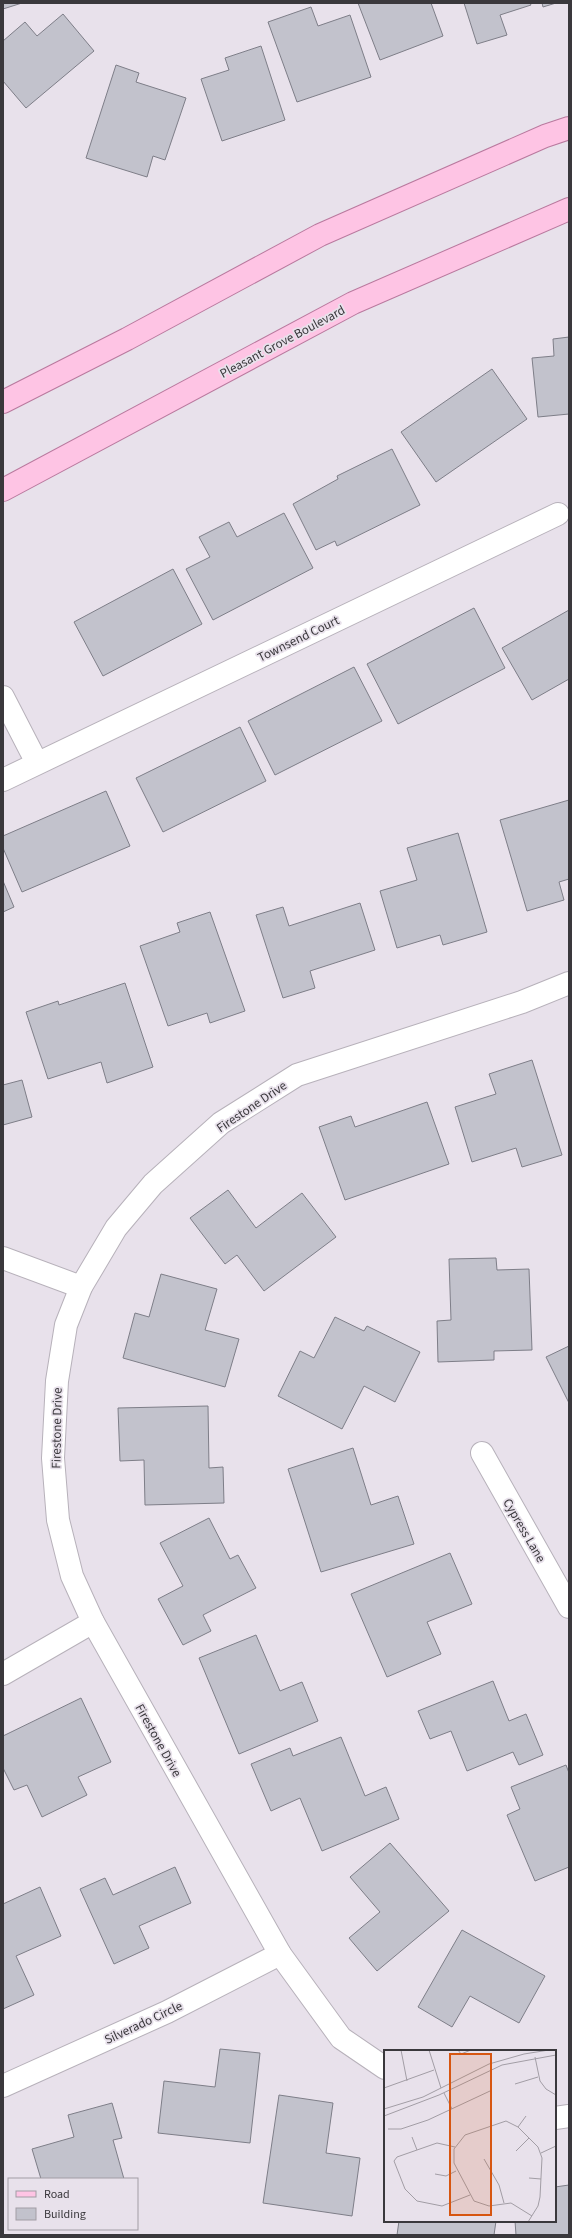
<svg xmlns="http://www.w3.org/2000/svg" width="572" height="2238" viewBox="0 0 572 2238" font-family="'Source Sans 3',sans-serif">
<rect width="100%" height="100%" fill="#e8e1eb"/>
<g fill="#c2c2cc" stroke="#7e7e88">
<path d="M3,3H22L3,9Z"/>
<path d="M358,3H431L443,36L380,60Z"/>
<path d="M464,3H530L531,5L500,15L507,35L477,44Z"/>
<path d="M542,3H556L543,7Z"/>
<path d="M311,7L318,26L350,15L371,77L297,102L268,22Z"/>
<path d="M63,14L94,51L26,108L3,81V41L25,22L37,36Z"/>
<path d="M261,46L285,120L222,141L201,79L229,70L225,58Z"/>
<path d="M116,65L139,73L136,82L186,98L165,160L153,156L147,177L86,158Z"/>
<path d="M569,337V414L538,417L532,358L554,356L553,339Z"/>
<path d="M492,369L527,419L436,482L401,432Z"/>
<path d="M392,449L420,505L337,546L335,541L316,550L293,504L338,479L337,476Z"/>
<path d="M284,513L313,568L213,620L186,569L210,557L199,537L229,522L237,537Z"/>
<path d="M173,569L202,624L103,676L74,622Z"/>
<path d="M474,608L505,668L398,724L367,664Z"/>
<path d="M569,610V679L532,700L502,648Z"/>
<path d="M354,667L382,721L275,775L248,721Z"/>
<path d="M240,727L266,781L163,832L136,778Z"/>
<path d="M106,791L130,846L22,892L3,848V836Z"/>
<path d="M569,800V879L559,882L564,900L527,911L500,820Z"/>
<path d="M458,833L487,932L443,945L440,935L397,948L380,891L417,880L407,848Z"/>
<path d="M3,881L14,907L3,912Z"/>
<path d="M360,903L375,950L310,971L315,988L283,998L256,915L283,907L289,926Z"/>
<path d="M210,912L245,1011L210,1023L207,1013L168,1026L140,946L180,932L177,923Z"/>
<path d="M125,983L153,1067L107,1083L101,1062L48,1079L26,1012L58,1001L59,1005Z"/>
<path d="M532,1060L562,1155L522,1167L516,1148L472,1162L455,1107L496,1094L489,1074Z"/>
<path d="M22,1080L32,1117L3,1125V1085Z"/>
<path d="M427,1102L449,1164L345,1200L319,1127L351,1116L355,1127Z"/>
<path d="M228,1190L256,1228L302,1193L336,1237L264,1291L237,1255L225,1264L190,1218Z"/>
<path d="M496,1258L497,1270L529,1269L532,1350L494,1351V1360L438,1362L437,1321L451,1320L449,1259Z"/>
<path d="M161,1274L217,1289L205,1330L239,1339L225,1387L123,1358L135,1313L149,1317Z"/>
<path d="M335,1317L364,1331L367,1326L420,1352L395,1402L364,1386L342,1429L278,1396L300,1351L314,1358Z"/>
<path d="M569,1346V1403L546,1357Z"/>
<path d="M208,1406L209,1468L223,1467L224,1503L145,1505L144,1460L120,1461L118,1408Z"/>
<path d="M353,1448L371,1505L398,1496L414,1544L321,1572L288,1469Z"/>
<path d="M209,1518L230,1559L238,1555L256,1588L203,1615L211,1631L183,1645L158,1599L183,1586L160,1543Z"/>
<path d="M450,1553L472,1604L427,1622L441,1654L387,1677L351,1594Z"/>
<path d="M256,1635L280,1691L302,1682L318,1721L239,1754L199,1658Z"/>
<path d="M493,1681L509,1721L526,1714L543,1755L519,1765L513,1752L467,1771L451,1731L430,1739L418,1711Z"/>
<path d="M81,1698L111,1762L78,1777L87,1795L42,1817L27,1785L14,1790L3,1768V1736Z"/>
<path d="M341,1737L365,1796L386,1787L399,1819L322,1851L300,1798L271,1811L251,1764L290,1748L293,1756Z"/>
<path d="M566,1765L569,1773V1867L535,1881L507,1815L520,1809L511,1787Z"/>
<path d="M390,1843L449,1911L377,1971L349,1938L380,1912L350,1877Z"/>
<path d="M175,1867L191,1903L139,1926L149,1948L114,1964L80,1889L105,1878L113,1895Z"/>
<path d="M40,1887L61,1936L16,1956L34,1995L3,2009V1904Z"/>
<path d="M462,1930L545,1976L519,2023L470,1996L452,2027L418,2007Z"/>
<path d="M220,2049L260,2053L250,2143L158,2133L164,2081L215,2087Z"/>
<path d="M279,2095L333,2103L326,2153L360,2158L352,2216L263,2203Z"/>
<path d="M112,2103L122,2138L113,2140L124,2179H41L32,2149L74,2137L68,2115Z"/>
<path d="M569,2185V2235H516L515,2221H555V2187Z"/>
<path d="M399,2221H496L494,2235H397Z"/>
</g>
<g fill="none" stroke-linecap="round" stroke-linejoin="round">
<defs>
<g id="street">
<path d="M3,697L37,763"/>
<path d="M3,780L558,514"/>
<path d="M3,1258L81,1287"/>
<path d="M482,1453L569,1607"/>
<path d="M3,1674L93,1622"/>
<path d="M385,2068L341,2038L280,1954L93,1622L72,1576L58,1520L53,1458L57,1381L66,1325L81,1287L116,1228L153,1184L221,1123L297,1075L522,1002L569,983"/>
<path d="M3,2086L167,2012L280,1954"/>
<path d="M555,2118L569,2116"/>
</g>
<g id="primary">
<path d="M3,402L127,339L320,235L545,136L569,128"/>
<path d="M3,490L353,303L569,209"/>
</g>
</defs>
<use href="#street" stroke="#b7b1ba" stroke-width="24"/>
<use href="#primary" stroke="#b9799e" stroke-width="24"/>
<use href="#street" stroke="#fff" stroke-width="22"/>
<use href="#primary" stroke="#fec4e4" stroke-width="22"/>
</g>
<g text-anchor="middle" stroke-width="3.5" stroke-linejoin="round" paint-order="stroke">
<g font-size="13" fill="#3a383c" stroke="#e8e1eb">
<text transform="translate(282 341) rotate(-28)" y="5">Pleasant Grove Boulevard</text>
<text transform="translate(298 638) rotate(-26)" y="5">Townsend Court</text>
<text transform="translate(251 1106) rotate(-34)" y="5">Firestone Drive</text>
<text transform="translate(56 1428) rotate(-89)" y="5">Firestone Drive</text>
<text transform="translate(525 1530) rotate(60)" y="5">Cypress Lane</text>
<text transform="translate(159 1740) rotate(61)" y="5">Firestone Drive</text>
<text transform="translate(143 2022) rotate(-25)" y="5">Silverado Circle</text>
</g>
</g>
<g transform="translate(384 2050)">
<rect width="172" height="172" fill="#e8e1eb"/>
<path fill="none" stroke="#a29da5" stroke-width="1" d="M17,0L23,31M45,0L57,38M74,0L77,4L87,0M151,7L156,31L162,39L172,45M131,34L154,27M0,38L50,20M60,43L68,59M0,59L39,47L105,14L140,4L165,0M0,66L55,45L118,15L172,5M134,77L142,66M4,79H17L44,70L106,41M28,87L33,100M71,97L53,93L13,107L10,111L21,139L33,151L58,156L86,145M132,101L145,88M157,103L172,96M100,109L115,135L120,153M51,124L62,126L72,121M145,128L157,129M23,172H36M144,172L154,156L156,147L158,108L154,97L134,77L122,71L81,85L70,99V113L90,151L105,156L127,153L148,166"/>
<path fill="#d75611" fill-opacity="0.15" stroke="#d75611" stroke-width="2" d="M66,4H107V165H66Z"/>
<rect width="172" height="172" fill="none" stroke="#3a383c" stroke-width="2"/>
</g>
<rect width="572" height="2238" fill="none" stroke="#3a383c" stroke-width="8"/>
<rect x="8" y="2178" width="130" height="52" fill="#e8e1eb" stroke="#a29da5"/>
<rect x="16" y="2191" width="20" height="6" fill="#fec4e4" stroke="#a29da5"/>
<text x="44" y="2198" font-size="12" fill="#3a383c">Road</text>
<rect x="16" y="2208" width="20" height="12" fill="#c2c2cc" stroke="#a29da5"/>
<text x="44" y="2218" font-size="12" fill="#3a383c">Building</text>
</svg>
